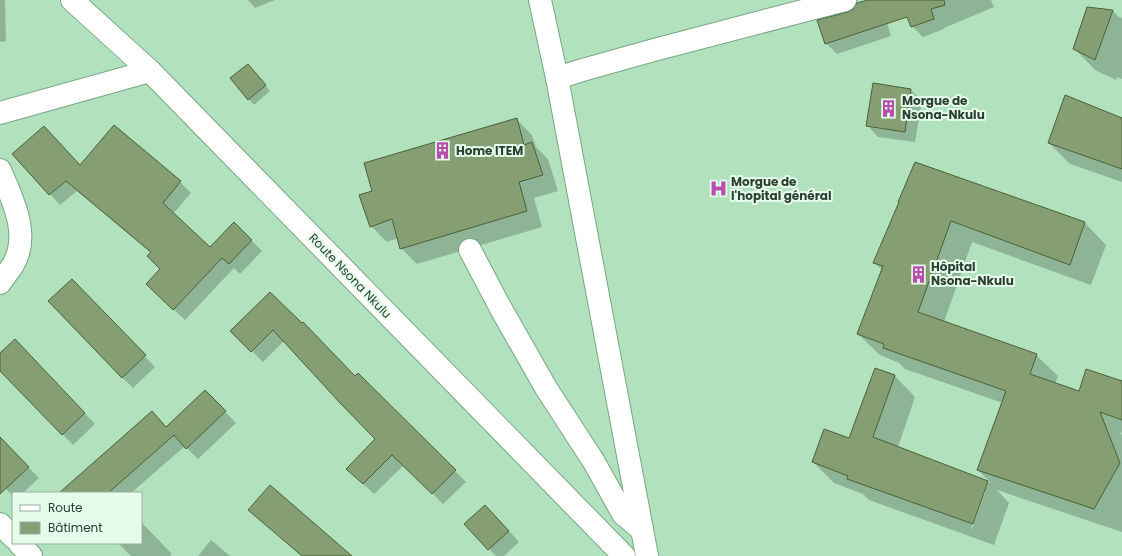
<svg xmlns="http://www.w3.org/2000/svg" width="1122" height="556" viewBox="0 0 1122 556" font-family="Poppins,sans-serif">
<rect width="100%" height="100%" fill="#b2e1bd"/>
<g fill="#0003" fill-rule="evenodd">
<path d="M0,0H5L6,41L0,42Z"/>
<path d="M248,0H275L255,8Z"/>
<path d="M871,0H873L883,10L891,36L837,54L826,43L849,13Z"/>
<path d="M902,0H991L994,7L944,28V29L923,37L912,26Z"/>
<path d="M1087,8L1113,11L1119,17L1122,18V79L1117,77L1116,80L1095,70L1074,48Z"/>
<path d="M253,71L270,91L254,105L249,99Z"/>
<path d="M874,84L911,90L922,101L915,142L878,137L868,126Z"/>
<path d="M516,119L532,135L536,147L548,159L558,191L534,198L542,227L417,264L401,248L398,238L387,242L371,226L373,191Z"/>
<path d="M1122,119V182L1070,164L1049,143Z"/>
<path d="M114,126L180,182L191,193L173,214L210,248L234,223L262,251L240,274L234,268L185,320L158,295L161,270L151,253L77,191L60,205L50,194L80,166Z"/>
<path d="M915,163L1085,223L1106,245L1091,285L972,242L944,322L1036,355L1058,376L1055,384L1080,393L1122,382V433L1120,432L1122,436V532L997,490L1009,503L994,545L869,500L863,494L834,483L813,462L849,439L894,375L915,397L898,447L991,483L978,470L1003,403L905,369L899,363L880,355L858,334L882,270L875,263ZM983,492H985L972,529H971Z"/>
<path d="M82,291L155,367L133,388L122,377Z"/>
<path d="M270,293L355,377L358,375L466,482L443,504L404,465L374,494L358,479L377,439L284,341L263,362L232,331Z"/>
<path d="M26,351L95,424L73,445L0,369V355Z"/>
<path d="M216,402L236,423L198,459L185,446L131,493H70L152,412L167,428Z"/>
<path d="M0,438L39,478L23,493H13V496L0,483Z"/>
<path d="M496,517L519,542L504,556H496L466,524Z"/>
<path d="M141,522L172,554L170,556H131L118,543H141Z"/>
<path d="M211,540L230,556H198Z"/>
</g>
<g fill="#869f72" stroke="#4a6137">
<path d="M868,0H944L945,5L931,9L934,19L911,27L907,17L825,44L817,20L848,12L853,9L857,3Z"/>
<path d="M1087,7L1113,10L1095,60L1073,49Z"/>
<path d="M248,64L266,85L248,100L230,78Z"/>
<path d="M873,83L911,89L905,132L866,126Z"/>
<path d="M1065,95L1122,118V169L1048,143Z"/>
<path d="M517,118L524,145L532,142L543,175L519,182L527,211L400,249L392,219L370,227L359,195L372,191L364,163Z"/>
<path d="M114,125L181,181L163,203L210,247L234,222L252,240L229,264L222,258L173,310L146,284L160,269L147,256L151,252L66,181L49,195L12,154L44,126L80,165Z"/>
<path d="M915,162L1085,222L1070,265L951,221L918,312L1037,354L1030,374L1079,391L1086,369L1122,381V420L1100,412L1120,463L1094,509L977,470L1006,391L883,348L884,344L857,334L883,266L873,263L899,202H898Z"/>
<path d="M72,279L146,355L122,378L48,301Z"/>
<path d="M270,292L302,323L303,322L355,376L358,373L456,470L432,494L392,455L363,484L346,469L375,439L341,404L273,330L251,352L230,331Z"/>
<path d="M15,339L85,413L62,435L0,371V353Z"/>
<path d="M875,368L895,375L873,437L988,481L973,524L847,479L848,476L812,462L824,429L849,438Z"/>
<path d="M205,390L226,411L186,449L174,435L108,493H59L152,411L166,427Z"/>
<path d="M0,437L29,467L0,494Z"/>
<path d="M270,485L352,556H302L248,510Z"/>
<path d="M485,505L509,531L488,550L464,524Z"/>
</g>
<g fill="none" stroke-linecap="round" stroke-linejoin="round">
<defs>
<g id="minor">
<path d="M72,0L150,71L624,556"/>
<path d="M540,0L557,78L647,556"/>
<path d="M557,78L586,69L654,50L845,0"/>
<path d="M0,113L150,71"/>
<path d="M0,170C12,199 31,234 13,265C9,271 4,277 0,283"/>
<path d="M470,250L500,307L546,388L594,462L623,514L642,530"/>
<path d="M0,524L13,537"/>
<path d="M19,543L31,556"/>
</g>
</defs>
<use href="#minor" stroke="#78a684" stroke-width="24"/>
<use href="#minor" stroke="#fff" stroke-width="22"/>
</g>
<defs>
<symbol id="building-bare" viewBox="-9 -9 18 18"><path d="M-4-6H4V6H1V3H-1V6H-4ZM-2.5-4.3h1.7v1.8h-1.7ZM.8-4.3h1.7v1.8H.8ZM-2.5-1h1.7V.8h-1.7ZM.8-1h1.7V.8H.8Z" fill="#b94dad" stroke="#e4fce9" stroke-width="2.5" paint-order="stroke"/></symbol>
<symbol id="hospital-bare" viewBox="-9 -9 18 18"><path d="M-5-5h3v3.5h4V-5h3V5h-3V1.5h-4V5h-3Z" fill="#b94dad" stroke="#e4fce9" stroke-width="2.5" paint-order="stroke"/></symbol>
</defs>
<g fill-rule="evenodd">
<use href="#building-bare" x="876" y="96" width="25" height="25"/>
<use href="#building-bare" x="430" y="138" width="25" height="25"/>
<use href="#hospital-bare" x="706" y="176" width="25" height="25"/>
<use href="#building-bare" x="906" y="262" width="25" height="25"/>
</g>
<g text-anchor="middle" stroke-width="4" stroke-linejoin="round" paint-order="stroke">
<g font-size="12" font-weight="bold" fill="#2c3f31" stroke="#e4fce9" text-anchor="start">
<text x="902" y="105">Morgue de<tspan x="902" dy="14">Nsona-Nkulu</tspan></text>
<text x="456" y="155">Home ITEM</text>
<text x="731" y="186">Morgue de<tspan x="731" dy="14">l'hopital général</tspan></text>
<text x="931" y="271">Hôpital<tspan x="931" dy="14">Nsona-Nkulu</tspan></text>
</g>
<g font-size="12" fill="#2c3f31" stroke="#e4fce9">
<text transform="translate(350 276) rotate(46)" y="4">Route Nsona Nkulu</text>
</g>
</g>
<rect x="12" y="492" width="130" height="52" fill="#e4fce9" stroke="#9ab09f"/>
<rect x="20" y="505" width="20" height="6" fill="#ffffff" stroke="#9ab09f"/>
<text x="48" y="512" font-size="12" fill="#2c3f31">Route</text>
<rect x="20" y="522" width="20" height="12" fill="#869f72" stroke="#9ab09f"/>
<text x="48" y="532" font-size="12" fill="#2c3f31">Bâtiment</text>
</svg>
